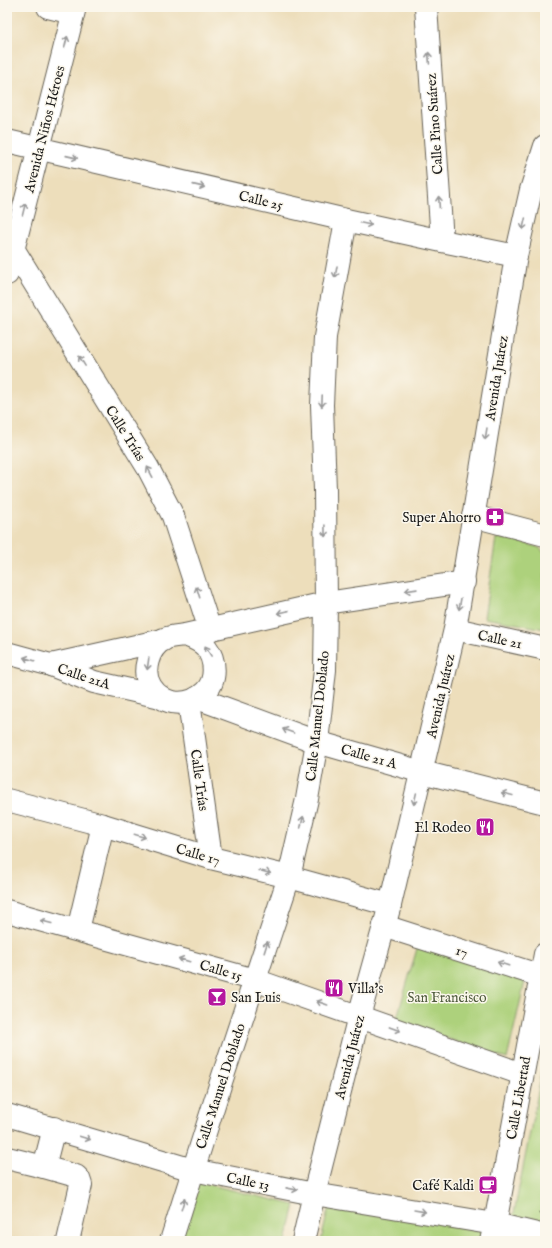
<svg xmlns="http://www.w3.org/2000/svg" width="552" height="1248" viewBox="0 0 552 1248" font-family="'IM FELL English',serif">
<rect width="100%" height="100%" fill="#fbf7ec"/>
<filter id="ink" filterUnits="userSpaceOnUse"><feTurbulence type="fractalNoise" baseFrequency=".025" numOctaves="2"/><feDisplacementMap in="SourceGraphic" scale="8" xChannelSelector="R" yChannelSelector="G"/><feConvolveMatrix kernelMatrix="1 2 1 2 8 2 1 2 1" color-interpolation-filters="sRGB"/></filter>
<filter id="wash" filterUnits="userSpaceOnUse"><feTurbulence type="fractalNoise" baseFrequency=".012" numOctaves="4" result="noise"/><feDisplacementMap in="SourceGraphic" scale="16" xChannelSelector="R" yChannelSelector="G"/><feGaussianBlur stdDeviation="0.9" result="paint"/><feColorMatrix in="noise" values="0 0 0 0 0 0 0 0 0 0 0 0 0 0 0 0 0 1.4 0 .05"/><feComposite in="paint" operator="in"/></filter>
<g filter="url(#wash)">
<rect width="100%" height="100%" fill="#eddebb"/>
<g fill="#add17b" stroke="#64764c">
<path d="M496,538L513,540L538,547L545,553V629L484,618Z"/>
<path d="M418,945L525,981L507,1059L396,1021Z"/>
<path d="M543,1067H545V1241H321L329,1206L510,1233Z"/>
<path d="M198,1182L295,1205L286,1241H180Z"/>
</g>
<g id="blocks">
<path fill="#d29993" d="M330,981L343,985L339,995L326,991Z"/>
</g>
</g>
<g filter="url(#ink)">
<use href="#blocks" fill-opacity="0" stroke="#656054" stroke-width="1"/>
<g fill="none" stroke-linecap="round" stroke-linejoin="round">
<defs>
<g id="minor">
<path d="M48,7L73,13"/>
<path d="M426,7L442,241"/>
<path d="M7,141L346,220L442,241L516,256"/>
<path d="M14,250L148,468L173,516L210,630"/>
<path d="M7,274L75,7"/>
<path d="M473,516L545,535"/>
<path d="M455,629L541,648L545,647"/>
<path d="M185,635C193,638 201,641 206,647C216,660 217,681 205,692C189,707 164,707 151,687C141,672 148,648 164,639C171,636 178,636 185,635L326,603L464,582"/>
<path d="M7,653L51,665L94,682L161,697"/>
<path d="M51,665L163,640"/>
<path d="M197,698L317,742L422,772L545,803"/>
<path d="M189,702L211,858"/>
<path d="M7,800L103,825L211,858L289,877L390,905"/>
<path d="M7,911L255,980L522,1074"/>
<path d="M384,926L541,976"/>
<path d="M78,930L103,825"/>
<path d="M7,1115L193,1170L314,1194L495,1224L545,1236"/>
<path d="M7,1158L44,1167L54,1128"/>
<path d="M44,1167L76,1176L79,1179L81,1185L68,1241"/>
<path d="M171,1241L222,1079L289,877L307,799L317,742L325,670L326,603L325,490L322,405L325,337L346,220"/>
<path d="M303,1241L314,1194L359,1016L390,905L455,629L516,256L531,190L545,146"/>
<path d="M491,1241L495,1224L545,954"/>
</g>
</defs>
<use href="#minor" stroke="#656054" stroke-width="24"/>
<path stroke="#656054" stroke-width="2.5" stroke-dasharray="3 3" stroke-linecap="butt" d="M539,1214L545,1210"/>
<use href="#minor" stroke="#fff" stroke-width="22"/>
</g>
<defs><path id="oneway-shaft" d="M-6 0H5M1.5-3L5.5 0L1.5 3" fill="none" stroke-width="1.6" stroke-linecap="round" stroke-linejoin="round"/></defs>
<g stroke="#999">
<use href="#oneway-shaft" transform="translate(66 42) rotate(-76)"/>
<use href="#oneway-shaft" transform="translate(429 58) rotate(-94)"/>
<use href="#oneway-shaft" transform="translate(72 157) rotate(13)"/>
<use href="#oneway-shaft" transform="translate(199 186) rotate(13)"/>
<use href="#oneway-shaft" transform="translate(439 202) rotate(-94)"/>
<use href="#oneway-shaft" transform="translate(24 209) rotate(-76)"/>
<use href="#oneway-shaft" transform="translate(366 224) rotate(12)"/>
<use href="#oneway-shaft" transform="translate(524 224) rotate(103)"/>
<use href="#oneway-shaft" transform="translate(336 272) rotate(100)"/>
<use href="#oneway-shaft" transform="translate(82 361) rotate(-122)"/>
<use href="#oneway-shaft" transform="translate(322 401) rotate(92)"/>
<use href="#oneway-shaft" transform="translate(486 434) rotate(99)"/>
<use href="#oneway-shaft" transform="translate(150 472) rotate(-118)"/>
<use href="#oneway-shaft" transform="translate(325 531) rotate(89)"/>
<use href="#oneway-shaft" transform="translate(411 590) rotate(172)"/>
<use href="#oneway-shaft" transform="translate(198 592) rotate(-107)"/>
<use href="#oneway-shaft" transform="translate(460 604) rotate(100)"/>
<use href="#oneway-shaft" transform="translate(283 612) rotate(167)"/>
<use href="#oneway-shaft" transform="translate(208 651) rotate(-122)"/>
<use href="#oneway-shaft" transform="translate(29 659) rotate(-164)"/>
<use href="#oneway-shaft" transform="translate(148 664) rotate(98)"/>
<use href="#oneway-shaft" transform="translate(288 731) rotate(-160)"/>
<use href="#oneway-shaft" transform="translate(507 794) rotate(-166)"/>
<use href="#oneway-shaft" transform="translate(415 799) rotate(103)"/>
<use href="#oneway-shaft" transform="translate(302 822) rotate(-77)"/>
<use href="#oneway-shaft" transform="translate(140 836) rotate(17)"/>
<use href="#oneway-shaft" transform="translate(265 872) rotate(14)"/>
<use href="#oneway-shaft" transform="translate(46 922) rotate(-165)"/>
<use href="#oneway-shaft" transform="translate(266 947) rotate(-72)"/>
<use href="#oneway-shaft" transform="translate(184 960) rotate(-164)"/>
<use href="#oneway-shaft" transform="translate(503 964) rotate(-162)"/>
<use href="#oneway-shaft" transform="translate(322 1003) rotate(-161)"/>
<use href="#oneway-shaft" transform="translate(395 1029) rotate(20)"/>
<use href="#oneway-shaft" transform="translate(85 1138) rotate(17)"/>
<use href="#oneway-shaft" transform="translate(292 1189) rotate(11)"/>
<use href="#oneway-shaft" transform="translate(183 1204) rotate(-73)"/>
<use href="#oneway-shaft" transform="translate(420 1211) rotate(10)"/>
</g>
</g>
<defs>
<symbol id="pharmacy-square" viewBox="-11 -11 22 22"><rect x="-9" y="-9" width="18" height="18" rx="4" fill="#b5179e" stroke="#fbf7ec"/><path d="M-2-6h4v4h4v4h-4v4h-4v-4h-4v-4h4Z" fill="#fff"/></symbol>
<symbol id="restaurant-square" viewBox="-11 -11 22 22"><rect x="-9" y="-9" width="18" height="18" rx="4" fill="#b5179e" stroke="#fbf7ec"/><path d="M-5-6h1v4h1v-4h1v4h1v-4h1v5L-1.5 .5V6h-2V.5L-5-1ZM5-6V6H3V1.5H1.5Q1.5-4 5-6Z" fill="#fff"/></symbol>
<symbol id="bar-square" viewBox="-11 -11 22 22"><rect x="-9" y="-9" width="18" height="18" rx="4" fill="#b5179e" stroke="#fbf7ec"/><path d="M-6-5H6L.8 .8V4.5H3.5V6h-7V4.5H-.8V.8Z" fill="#fff"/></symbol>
<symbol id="cafe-square" viewBox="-11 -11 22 22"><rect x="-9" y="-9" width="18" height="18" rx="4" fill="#b5179e" stroke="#fbf7ec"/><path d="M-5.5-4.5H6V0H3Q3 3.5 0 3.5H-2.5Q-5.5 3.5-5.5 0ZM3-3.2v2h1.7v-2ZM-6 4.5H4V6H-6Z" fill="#fff"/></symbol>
</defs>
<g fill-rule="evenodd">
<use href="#pharmacy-square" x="484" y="506" width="22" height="22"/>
<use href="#restaurant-square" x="474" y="816" width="22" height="22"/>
<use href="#restaurant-square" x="323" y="977" width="22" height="22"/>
<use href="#bar-square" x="206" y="986" width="22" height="22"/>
<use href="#cafe-square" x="477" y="1174" width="22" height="22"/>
</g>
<g text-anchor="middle" stroke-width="3" stroke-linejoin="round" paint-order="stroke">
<g font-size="14" fill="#1c1c1c" stroke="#fbf7ec">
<text transform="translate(434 124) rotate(-94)" y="5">Calle Pino Suárez</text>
<text transform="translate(44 129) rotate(-76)" y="5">Avenida Niños Héroes</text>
<text transform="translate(261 200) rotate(13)" y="5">Calle 25</text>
<text transform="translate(496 378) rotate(-81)" y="5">Avenida Juárez</text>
<text transform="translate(126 433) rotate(58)" y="5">Calle Trías</text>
<text transform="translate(500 639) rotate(12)" y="5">Calle 21</text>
<text transform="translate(84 676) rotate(18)" y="5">Calle 21A</text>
<text transform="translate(440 696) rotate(-77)" y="5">Avenida Juárez</text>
<text transform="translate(317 716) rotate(-84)" y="5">Calle Manuel Doblado</text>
<text transform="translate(369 756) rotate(16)" y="5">Calle 21 A</text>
<text transform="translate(200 780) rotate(82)" y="5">Calle Trías</text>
<text transform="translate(198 854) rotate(16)" y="5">Calle 17</text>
<text transform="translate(462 951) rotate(18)" y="5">17</text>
<text transform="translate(221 970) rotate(16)" y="5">Calle 15</text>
<text transform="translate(349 1057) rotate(-76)" y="5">Avenida Juárez</text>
<text transform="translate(220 1086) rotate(-72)" y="5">Calle Manuel Doblado</text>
<text transform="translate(518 1098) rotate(-80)" y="5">Calle Libertad</text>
<text transform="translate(248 1181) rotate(11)" y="5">Calle 13</text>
</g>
<g font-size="14" fill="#1c1c1c" stroke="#fbf7ec" text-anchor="end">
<text x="481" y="522">Super Ahorro</text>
<text x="471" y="832">El Rodeo</text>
<text x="348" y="993" text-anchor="start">Villa's</text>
<text x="231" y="1002" text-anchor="start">San Luis</text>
<text x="474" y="1190">Café Kaldi</text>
</g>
<g font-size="14" fill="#4f5b3d" stroke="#fbf7ec">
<text x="447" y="1002">San Francisco</text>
</g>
</g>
<rect width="552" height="1248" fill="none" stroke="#fbf7ec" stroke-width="24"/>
</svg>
